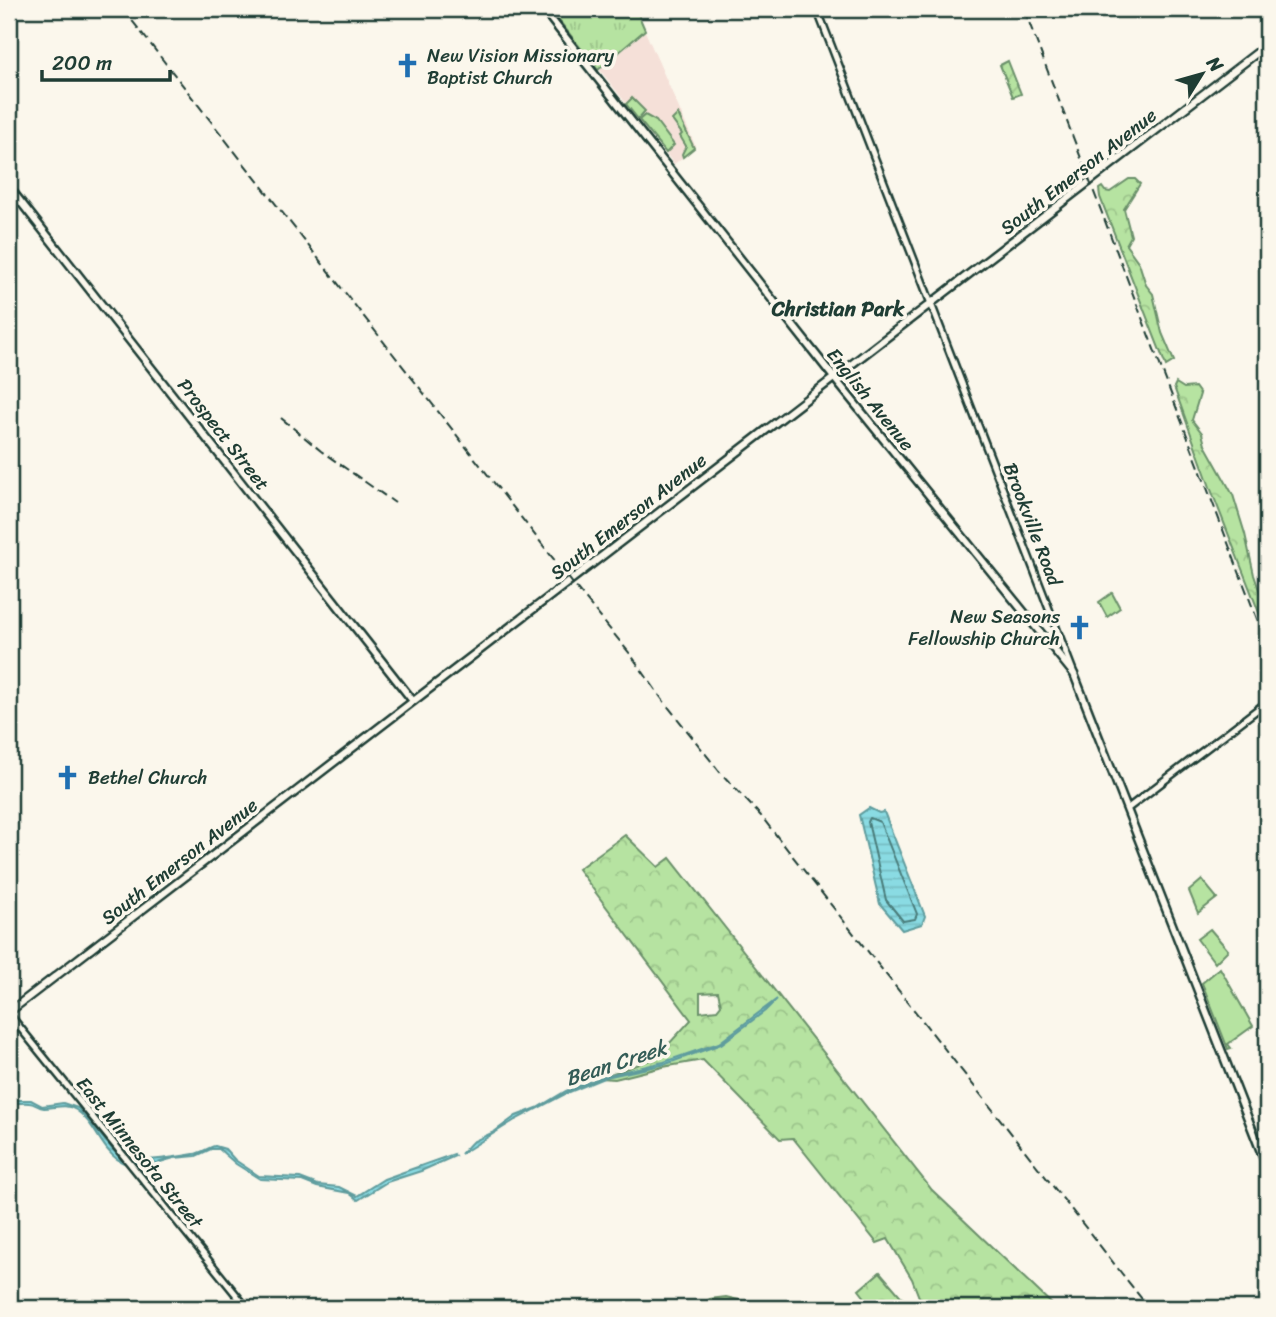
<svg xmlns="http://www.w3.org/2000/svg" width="1276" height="1317" viewBox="0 0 1276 1317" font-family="Sriracha,sans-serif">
<defs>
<pattern id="forest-crowns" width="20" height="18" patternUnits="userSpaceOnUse" patternTransform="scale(1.75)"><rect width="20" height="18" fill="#b6e3a1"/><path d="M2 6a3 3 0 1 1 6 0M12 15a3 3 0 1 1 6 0" fill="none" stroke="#9cc48b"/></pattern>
<pattern id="park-tufts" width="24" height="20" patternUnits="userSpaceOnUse" patternTransform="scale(1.75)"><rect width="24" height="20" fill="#b6e3a1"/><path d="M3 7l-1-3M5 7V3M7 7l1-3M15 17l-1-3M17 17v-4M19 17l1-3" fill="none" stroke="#9cc48b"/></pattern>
<pattern id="garden-furrows" width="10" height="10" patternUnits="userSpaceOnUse" patternTransform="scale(1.75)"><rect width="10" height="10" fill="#b6e3a1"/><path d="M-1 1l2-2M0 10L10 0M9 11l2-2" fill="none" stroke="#9cc48b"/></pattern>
<pattern id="water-rules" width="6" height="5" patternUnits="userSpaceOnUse" patternTransform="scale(1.75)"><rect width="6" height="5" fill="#8adbe3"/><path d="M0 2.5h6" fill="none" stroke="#77bdc3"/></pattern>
</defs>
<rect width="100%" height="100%" fill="#fbf7ec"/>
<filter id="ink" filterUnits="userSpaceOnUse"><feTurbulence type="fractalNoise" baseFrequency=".0143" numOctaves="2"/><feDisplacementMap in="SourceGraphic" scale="14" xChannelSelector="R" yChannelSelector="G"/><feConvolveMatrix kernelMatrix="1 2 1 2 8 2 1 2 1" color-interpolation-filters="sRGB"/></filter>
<g filter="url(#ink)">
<path fill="#f5e0d8" d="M645,31L695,145L694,149L674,164L600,70Z"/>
<g fill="#b6e3a1" stroke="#6a906a" stroke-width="2">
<path d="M632,98L645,111L638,119L626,104Z"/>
<path d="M678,114L694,148L683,157L682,154L686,146L680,136L682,134L672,120Z"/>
<path d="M645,115L656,121L674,145L666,153L639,120Z"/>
<path d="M1112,593L1120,608L1107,617L1099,602Z"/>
<path d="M1202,880L1217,898L1198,913L1189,891Z"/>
<path d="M1210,929L1228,950L1215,963L1197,939Z"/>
<path d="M1220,968L1253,1026L1228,1044L1231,1048L1228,1049L1202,983Z"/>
<path d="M726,1297L742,1301L753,1308L698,1307L710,1299Z"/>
</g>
<g fill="url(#forest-crowns)" stroke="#6a906a" stroke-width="2" fill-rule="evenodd">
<path d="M1129,179H1135L1140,184L1124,209L1131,236L1126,245L1139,263L1146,285L1153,294L1162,333L1174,361L1166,366L1100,197L1099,189L1102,187L1105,191L1110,192Z"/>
<path d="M1176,383L1184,388L1195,387L1200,394L1192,420L1202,433L1205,445L1233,495L1245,534L1254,575L1267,613L1260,615L1210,487L1174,387Z"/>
<path d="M625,835L658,867L670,858L932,1190L1056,1308H928L919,1297L912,1279L888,1239L877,1243L793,1138L780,1139L703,1060L663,1067L615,1079L599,1078L656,1058L691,1020L578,869ZM718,992L721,1005L717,1010L700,1012V993Z"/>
<path d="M880,1272L911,1308H873L859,1290Z"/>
</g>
<path fill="url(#park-tufts)" stroke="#6a906a" stroke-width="2" d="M550,9H636L645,30L598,70Z"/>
<path fill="url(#garden-furrows)" stroke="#6a906a" stroke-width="2" d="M1008,61L1021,94L1013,97L1000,65Z"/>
<g fill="url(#water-rules)" stroke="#5f9c9d" stroke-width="2">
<path d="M869,808L879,813L884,812L925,916L922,924L902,930L880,904L859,815Z"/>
<path d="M777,999L765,1011L721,1044L666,1064L606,1077L567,1093L515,1120L461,1154L472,1142L494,1132L516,1116L537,1108L566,1091L604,1076L664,1062L719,1043Z"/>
<path d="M9,1100H31L42,1106L63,1103L78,1108L124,1163C102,1154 96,1123 76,1110C65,1103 56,1108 44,1108C38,1108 35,1103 29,1103C20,1102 15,1105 9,1100Z"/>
<path d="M215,1146L225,1149L235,1160L259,1176L300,1178L318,1185L339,1187L357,1196L384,1179L454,1154L455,1156L421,1171L387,1182L358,1200L349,1193L317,1187L302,1181L260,1179L236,1164L219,1149H211L196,1156L174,1158L157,1163L146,1161L133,1164L131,1161C152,1160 173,1158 194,1154C201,1153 207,1148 215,1146Z"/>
</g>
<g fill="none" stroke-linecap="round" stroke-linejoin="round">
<path stroke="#4a7c7a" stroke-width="2" d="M870,818L880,822L917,914L915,919L903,921L886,900L868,822Z"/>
<defs>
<g id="tertiary">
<path d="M817,9L1073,671"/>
<path d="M1127,809L1267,702"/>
<path d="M9,1014L247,1308"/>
</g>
<g id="secondary">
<path d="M543,9L839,384L1074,674L1267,1167"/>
<path d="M9,187L413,701"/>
</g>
<path id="primary" d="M9,1012L1267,45"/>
</defs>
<use href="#tertiary" stroke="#1f3d34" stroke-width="10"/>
<use href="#secondary" stroke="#1f3d34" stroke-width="11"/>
<use href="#primary" stroke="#1f3d34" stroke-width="11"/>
<use href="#tertiary" stroke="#fbf7ec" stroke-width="5"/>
<use href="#secondary" stroke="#fbf7ec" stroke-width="6"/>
<use href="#primary" stroke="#fbf7ec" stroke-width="6"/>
<g stroke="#1f3d34" stroke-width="2" stroke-dasharray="10 5" stroke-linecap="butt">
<path d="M123,9L574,585L631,655L662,699L719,771L761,816L1149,1308"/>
<path d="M1024,9L1267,645"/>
<path d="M281,418L321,451L395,503"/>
</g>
</g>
</g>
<defs>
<symbol id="church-bare" viewBox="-9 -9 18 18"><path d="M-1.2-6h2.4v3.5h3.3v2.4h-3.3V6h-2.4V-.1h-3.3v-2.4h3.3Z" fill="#1f6fb2" stroke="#fbf7ec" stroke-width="2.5" paint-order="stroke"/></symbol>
</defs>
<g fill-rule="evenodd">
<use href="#church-bare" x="390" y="48" width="35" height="35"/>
<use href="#church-bare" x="1062" y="610" width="35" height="35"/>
<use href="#church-bare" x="50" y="760" width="35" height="35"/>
</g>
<g text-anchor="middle" stroke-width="7" stroke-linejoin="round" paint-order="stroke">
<g font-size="19" fill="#1f3d34" stroke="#fbf7ec" text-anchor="start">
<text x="427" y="62">New Vision Missionary<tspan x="427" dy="22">Baptist Church</tspan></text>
<text x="1060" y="623" text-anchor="end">New Seasons<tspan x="1060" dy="22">Fellowship Church</tspan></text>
<text x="88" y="784">Bethel Church</text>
</g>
<g font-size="19" fill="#1f3d34" stroke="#fbf7ec">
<text transform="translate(1078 171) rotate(-38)" y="7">South Emerson Avenue</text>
<text transform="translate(871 399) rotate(51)" y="7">English Avenue</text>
<text transform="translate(224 434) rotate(52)" y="7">Prospect Street</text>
<text transform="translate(628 516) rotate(-38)" y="7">South Emerson Avenue</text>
<text transform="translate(1033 524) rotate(69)" y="7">Brookville Road</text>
<text transform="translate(179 861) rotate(-38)" y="7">South Emerson Avenue</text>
<text transform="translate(140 1152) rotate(51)" y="7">East Minnesota Street</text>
</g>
<g font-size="21" font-weight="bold" fill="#1f3d34" stroke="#fbf7ec">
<text x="838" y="316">Christian Park</text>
</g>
<g font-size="21" font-style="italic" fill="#345d57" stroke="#fbf7ec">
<text transform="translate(616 1063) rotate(-18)" y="7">Bean Creek</text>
</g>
</g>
<rect width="1276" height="1317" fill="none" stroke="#fbf7ec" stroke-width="35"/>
<rect x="18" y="18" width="1241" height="1282" fill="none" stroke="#1f3d34" stroke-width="2.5" filter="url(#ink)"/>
<g transform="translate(1202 74) rotate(53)" stroke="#fbf7ec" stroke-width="5" paint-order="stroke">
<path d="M0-5L12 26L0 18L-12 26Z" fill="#1f3d34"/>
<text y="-10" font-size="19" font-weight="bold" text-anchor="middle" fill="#1f3d34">N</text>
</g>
<path d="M42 70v10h128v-10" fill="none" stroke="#1f3d34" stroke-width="3.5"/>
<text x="52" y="70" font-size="21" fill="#1f3d34" stroke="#fbf7ec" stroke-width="5" paint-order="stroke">200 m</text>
</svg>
